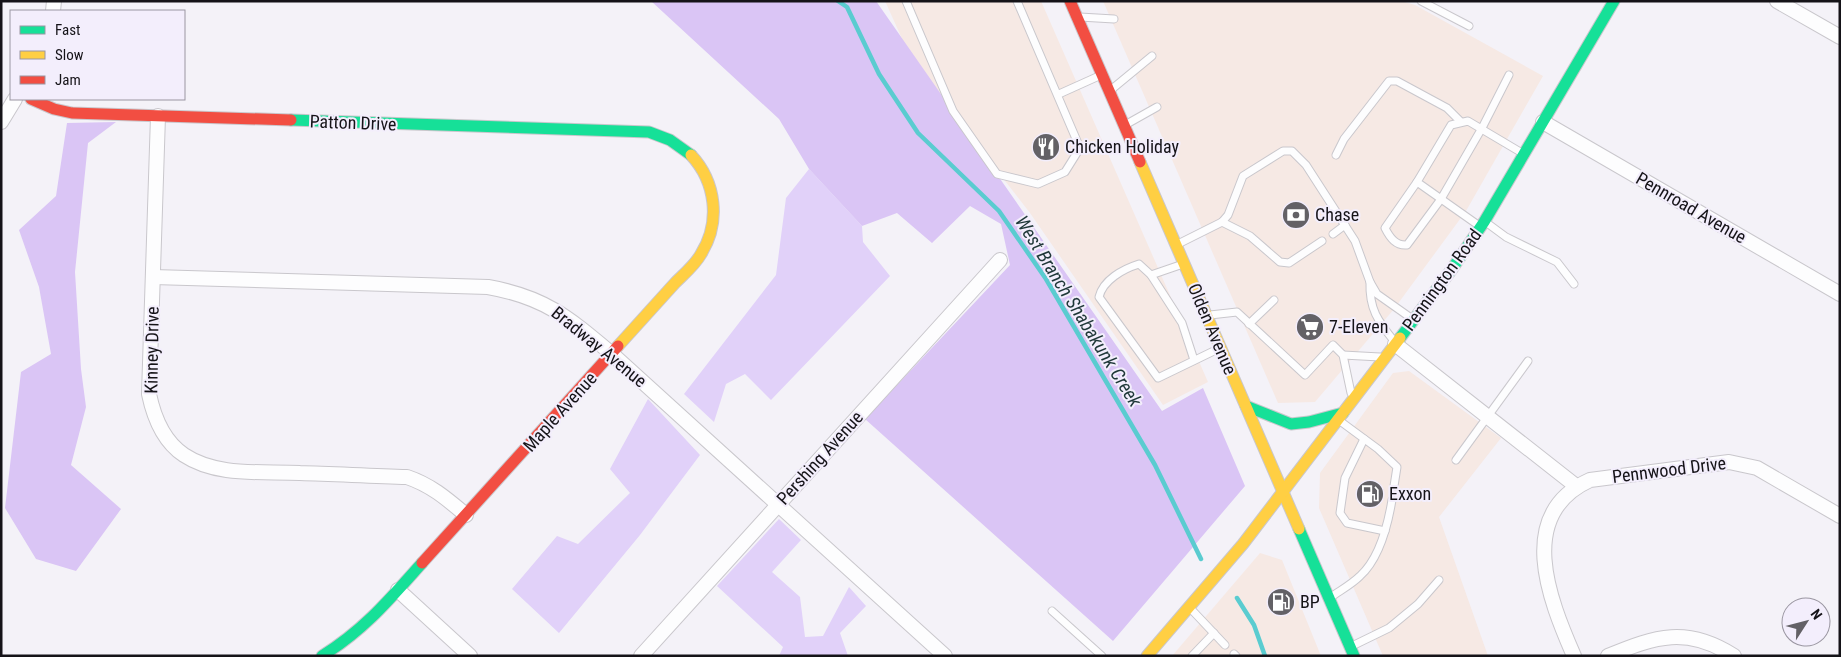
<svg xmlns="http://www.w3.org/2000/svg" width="1841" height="657" viewBox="0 0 1841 657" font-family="'Roboto Condensed',sans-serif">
<rect width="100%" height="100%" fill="#f4f2f8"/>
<g fill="#f6e9e4">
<path d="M885,1H1041L1208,382L1163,405L1030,213L913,63Z"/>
<path d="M1103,1H1401L1415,5L1543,76L1466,211L1394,309L1315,402L1278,403Z"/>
<path d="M1409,371L1501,438L1439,517L1488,656H1383L1319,508L1320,473L1393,373Z"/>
<path d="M1260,553L1282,560L1321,656H1172Z"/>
</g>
<g fill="#e1d1f9">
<path d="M809,169L862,226L863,242L890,276L771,400L745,374L726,384L714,422L684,394L776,275L786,198Z"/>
<path d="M648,399L700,455L640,535L559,633L512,589L557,536L578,544L630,493L610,469Z"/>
<path d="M779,519L801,540L772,572L800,597L805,637L823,636L849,587L866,606L840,633L848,656H779L783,647L717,586Z"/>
</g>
<g fill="#dac5f5">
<path d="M651,1H876L1162,411L1203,388L1245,486L1113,641L865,419L1010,265L1001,224L970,206L932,243L897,213L862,226L809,169L779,119Z"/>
<path d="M116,122L88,143L75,272L81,369L86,407L71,465L121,509L76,571L36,559L5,508L21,372L51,354L39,287L19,230L56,196L67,123Z"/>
</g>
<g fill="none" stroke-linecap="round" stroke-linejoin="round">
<g stroke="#5accd0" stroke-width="4.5">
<path d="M838,1L847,7L879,74L918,133L999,211L1046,279L1155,465L1201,559"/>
<path d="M1237,598L1254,625L1265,656"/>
</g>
<defs>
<g id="lane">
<path d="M906,1L953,111L997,174L1038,184L1065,172L1080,148L1017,1"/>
<path d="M1421,1L1469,26"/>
<path d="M1080,17L1114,19"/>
<path d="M1112,89L1152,56"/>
<path d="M1059,94L1099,76"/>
<path d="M1125,125L1157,107"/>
<path d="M1336,155L1344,139L1389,81H1397L1447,108L1460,121"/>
<path d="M1417,182L1385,228C1390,238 1396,246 1407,245L1441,199L1482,128L1509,75"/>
<path d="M1222,222L1250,236L1280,262L1289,263L1322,241"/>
<path d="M1487,223L1506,237L1557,262L1574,284"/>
<path d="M1478,225L1417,182L1451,125L1468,121L1522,153"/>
<path d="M1333,234L1345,225"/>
<path d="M1176,245L1222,222L1228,215L1243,176L1283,151H1292L1306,165L1355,241L1370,282"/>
<path d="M1183,264L1151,275L1139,264C1123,269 1103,280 1099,297L1158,378L1220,348"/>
<path d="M1151,275L1182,323L1194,360"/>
<path d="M1210,315L1237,312L1305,375L1333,345L1343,355L1351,393"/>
<path d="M1249,324L1274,300"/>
<path d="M1394,341C1378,321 1369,309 1370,282L1377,294L1411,318"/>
<path d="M1343,355L1380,357"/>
<path d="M1340,421L1378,449L1397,467L1394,486"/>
<path d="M1364,439L1345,478L1340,513L1347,523L1385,531"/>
<path d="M1456,460L1528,361"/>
<path d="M1331,597C1341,590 1352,584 1360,576C1380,558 1388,524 1392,500"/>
<path d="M1191,609L1225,645"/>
<path d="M1052,611L1102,656"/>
<path d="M1350,647L1389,628L1418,604L1439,580"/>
<path d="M1234,654L1236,656"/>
<path d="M1192,656L1214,633"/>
</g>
<g id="street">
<path d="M1777,1L1840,37"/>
<path d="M53,11L54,1"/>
<path d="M158,116L149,394C154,418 163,441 184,455C217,477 262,471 300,473C335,474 371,476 407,477C431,485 447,499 466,515"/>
<path d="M1,122L15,99"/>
<path d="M1543,122L1840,294"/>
<path d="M153,277L488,287C545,297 569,318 612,354L945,656"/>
<path d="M1395,344L1576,486"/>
<path d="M398,590L470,656"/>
<path d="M641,656L1000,260"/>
<path d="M1574,656C1549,599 1515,514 1590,480L1729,462L1757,468L1840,516"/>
<path d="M1608,656C1656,636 1687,626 1734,656"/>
</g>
<g id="fast">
<path d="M291,120L649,132L670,140L691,155"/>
<path d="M1400,338L1452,269L1484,222L1614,1"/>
<path d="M1246,406L1291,424L1309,422L1343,413"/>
<path d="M1299,529L1354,656"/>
<path d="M322,656C364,630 389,600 422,563"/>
</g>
<g id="slow">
<path d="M1140,162L1299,529"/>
<path d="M618,346C637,325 656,304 675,283C684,274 695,265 701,254C721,222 716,182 691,155"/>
<path d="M1147,656L1243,544L1400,338"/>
</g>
<g id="jam">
<path d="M1070,1L1140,162"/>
<path d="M31,99L54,109L72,113L291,120"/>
<path d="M422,563L618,346"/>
</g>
</defs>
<use href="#lane" stroke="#c9c7cc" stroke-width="9"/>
<use href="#street" stroke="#c9c7cc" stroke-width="16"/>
<use href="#fast" stroke="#c9c7cc" stroke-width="13"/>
<use href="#slow" stroke="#c9c7cc" stroke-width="13"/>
<use href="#jam" stroke="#c9c7cc" stroke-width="13"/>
<use href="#lane" stroke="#fdfdfe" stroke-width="7"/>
<use href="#street" stroke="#fdfdfe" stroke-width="14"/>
<use href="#fast" stroke="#16e098" stroke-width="11"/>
<use href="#slow" stroke="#ffcf43" stroke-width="11"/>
<use href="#jam" stroke="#f24e42" stroke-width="11"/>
</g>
<defs>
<symbol id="restaurant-disc" viewBox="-11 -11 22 22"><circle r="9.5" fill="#636166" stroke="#f3eefc"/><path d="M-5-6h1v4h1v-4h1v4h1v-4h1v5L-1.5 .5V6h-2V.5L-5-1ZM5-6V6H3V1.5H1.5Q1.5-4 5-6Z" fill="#fff"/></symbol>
<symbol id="bank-disc" viewBox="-11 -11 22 22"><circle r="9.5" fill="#636166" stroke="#f3eefc"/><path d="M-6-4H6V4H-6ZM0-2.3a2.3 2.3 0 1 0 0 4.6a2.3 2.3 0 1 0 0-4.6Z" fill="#fff"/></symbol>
<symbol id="supermarket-disc" viewBox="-11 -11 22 22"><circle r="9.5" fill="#636166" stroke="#f3eefc"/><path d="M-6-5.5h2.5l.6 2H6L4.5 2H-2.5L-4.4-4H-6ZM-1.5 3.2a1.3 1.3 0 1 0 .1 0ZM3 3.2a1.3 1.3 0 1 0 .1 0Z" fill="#fff"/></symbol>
<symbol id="fuel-disc" viewBox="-11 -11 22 22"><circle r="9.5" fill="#636166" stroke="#f3eefc"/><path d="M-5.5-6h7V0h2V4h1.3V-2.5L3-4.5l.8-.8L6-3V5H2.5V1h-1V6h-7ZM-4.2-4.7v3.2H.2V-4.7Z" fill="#fff"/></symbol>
</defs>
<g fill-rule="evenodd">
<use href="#restaurant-disc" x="1030" y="131" width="32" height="32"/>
<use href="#bank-disc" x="1280" y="199" width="32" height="32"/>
<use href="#supermarket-disc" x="1294" y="311" width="32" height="32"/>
<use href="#fuel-disc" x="1354" y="478" width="32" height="32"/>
<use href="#fuel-disc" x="1265" y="586" width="32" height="32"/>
</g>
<g text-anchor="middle" stroke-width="4" stroke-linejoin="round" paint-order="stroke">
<g font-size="18" fill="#151318" stroke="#f3eefc">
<text transform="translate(353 123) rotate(2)" y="6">Patton Drive</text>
<text transform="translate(1691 208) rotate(30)" y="6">Pennroad Avenue</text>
<text transform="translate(1442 280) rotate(-54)" y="6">Pennington Road</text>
<text transform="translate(1212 329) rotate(67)" y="6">Olden Avenue</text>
<text transform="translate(599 347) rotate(39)" y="6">Bradway Avenue</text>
<text transform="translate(152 350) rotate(-89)" y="6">Kinney Drive</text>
<text transform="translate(560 412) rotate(-48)" y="6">Maple Avenue</text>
<text transform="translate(820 458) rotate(-48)" y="6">Pershing Avenue</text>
<text transform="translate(1669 470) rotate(-7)" y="6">Pennwood Drive</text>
</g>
<g font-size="18" fill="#151318" stroke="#f3eefc" text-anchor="start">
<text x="1065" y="153">Chicken Holiday</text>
<text x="1315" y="221">Chase</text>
<text x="1329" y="333">7-Eleven</text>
<text x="1389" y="500">Exxon</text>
<text x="1300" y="608">BP</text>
</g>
<g font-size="19" font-style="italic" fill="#1f3738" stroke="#f3eefc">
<text transform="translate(1079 311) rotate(58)" y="7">West Branch Shabakunk Creek</text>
</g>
</g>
<rect width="1841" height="657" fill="none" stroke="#151318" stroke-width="5"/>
<rect x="10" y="10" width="175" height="90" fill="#f3eefc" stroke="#9a96a1"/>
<rect x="20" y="26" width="25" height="8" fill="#16e098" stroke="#9a96a1"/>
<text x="55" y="35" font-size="15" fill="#151318">Fast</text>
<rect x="20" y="51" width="25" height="8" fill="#ffcf43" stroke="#9a96a1"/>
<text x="55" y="60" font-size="15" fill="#151318">Slow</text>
<rect x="20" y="76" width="25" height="8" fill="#f24e42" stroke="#9a96a1"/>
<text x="55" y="85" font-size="15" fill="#151318">Jam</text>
<g transform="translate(1806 622) rotate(54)"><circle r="24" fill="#f3eefc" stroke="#9a96a1"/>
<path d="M0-4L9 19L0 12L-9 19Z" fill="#636166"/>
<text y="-8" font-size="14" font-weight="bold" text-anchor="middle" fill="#151318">N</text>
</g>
</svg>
